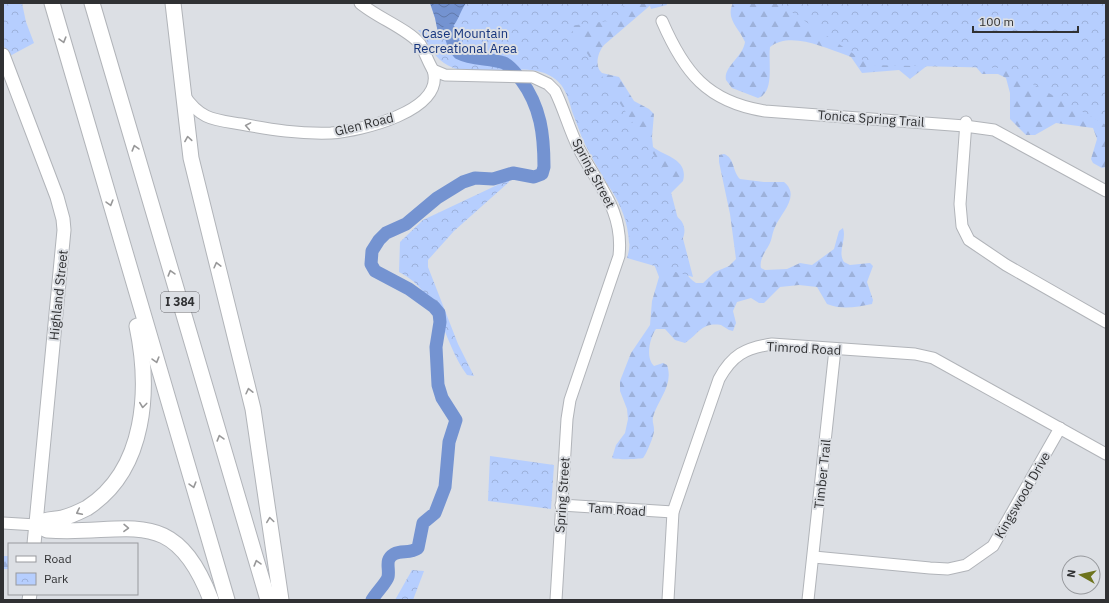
<svg xmlns="http://www.w3.org/2000/svg" width="1109" height="603" viewBox="0 0 1109 603" font-family="'IBM Plex Sans',sans-serif">
<defs>
<pattern id="forest-firs" width="22" height="20" patternUnits="userSpaceOnUse"><rect width="22" height="20" fill="#b6cefe"/><path d="M5 1l3.5 6h-7zM16 11l3.5 6h-7z" fill="#9db1da"/></pattern>
<pattern id="park-crowns" width="20" height="18" patternUnits="userSpaceOnUse"><rect width="20" height="18" fill="#b6cefe"/><path d="M2 6a3 3 0 1 1 6 0M12 15a3 3 0 1 1 6 0" fill="none" stroke="#9db1da"/></pattern>
<pattern id="water-waves" width="16" height="10" patternUnits="userSpaceOnUse"><rect width="16" height="10" fill="#7493d1"/><path d="M0 5q4-4 8 0t8 0" fill="none" stroke="#6079aa"/></pattern>
</defs>
<rect width="100%" height="100%" fill="#dcdfe4"/>
<g fill="url(#forest-firs)">
<path d="M499,3H653L604,45C598,52 594,66 602,73L619,77L634,101L649,109L654,114L652,137L653,147C664,156 689,159 683,181L670,194C670,198 670,206 671,210C675,217 682,218 684,227C686,235 681,241 680,248C678,262 685,276 696,283H703L715,272L729,266L736,259L730,214L719,162V155L724,154C735,158 732,171 740,179L764,182H784C801,196 781,213 775,227C772,233 772,240 769,245C765,252 759,260 761,268L765,270L787,269L800,263L812,265L834,249L839,231L843,228C847,240 837,251 844,262L850,265L870,263L873,266L867,282L873,300L872,304C857,307 841,310 827,304L817,287L799,285L780,287L764,303H759L751,298L737,302L733,311L736,323L733,331L729,330L721,325C701,322 699,334 685,343L675,340L665,329H656C650,337 645,358 654,366L663,363L667,365C674,385 658,399 653,417C652,422 654,425 654,429C655,434 646,455 643,458C641,459 615,460 612,458L616,445L625,433L628,419L627,409L620,391V381L631,353L650,325L652,301L659,277L654,264L629,243C628,203 599,175 583,140C576,124 574,105 565,91C561,83 555,78 547,74Z"/>
<path d="M733,3H967L928,65L910,79L899,70L862,73L851,57L846,55C824,48 791,31 770,47C768,62 775,93 758,98L732,88L726,80C723,67 743,57 745,42C739,28 725,19 733,3Z"/>
<path d="M1106,3V167L1102,168L1093,163L1091,159L1097,139L1093,128L1056,123L1035,135H1026L1010,119V93L1006,78L998,74H982L976,67Z"/>
<rect x="3" y="556" width="6" height="13"/>
</g>
<g fill="url(#park-crowns)">
<path d="M3,3H22L26,22L34,43L8,57L3,43Z"/>
<path d="M430,3H625L617,21L616,20L569,26L666,173L693,277L627,258C632,244 629,227 624,214C619,200 610,189 603,177C591,157 581,136 573,114C568,99 566,84 551,76C520,59 473,83 444,63C432,55 427,40 418,30L438,32L435,18Z"/>
<path d="M649,3H666L667,5L651,9Z"/>
<path d="M778,3H1106V125L1004,68L870,65Z"/>
<path d="M510,179L509,182L454,231L428,260V267L458,344L474,376L467,375C442,341 441,293 399,272L400,242L423,220Z"/>
<path d="M490,456L554,465L551,509L488,501Z"/>
<path d="M412,570L424,571L413,600H395Z"/>
</g>
<path fill="url(#water-waves)" d="M430,3H466C457,16 457,32 438,33L435,18Z"/>
<g fill="none" stroke-linecap="round" stroke-linejoin="round">
<path stroke="#7493d1" stroke-width="13" d="M372,600C375,594 387,582 388,577C390,568 384,560 394,554C402,550 410,554 418,548L423,523L435,513L445,487L449,442L456,420L442,398L438,385L436,347L440,322L439,313L434,307L409,289L375,271L371,264L372,251L379,240L386,233L406,224L437,198L463,182L475,178L493,179L513,173L534,177L542,174L544,167C544,135 541,107 521,80C516,74 512,67 504,63C490,58 472,60 459,53L455,48L449,30"/>
<defs>
<g id="minor">
<path d="M360,3C376,17 408,29 420,44C425,52 428,62 433,70L445,75L533,77L548,84L555,91C564,109 569,129 578,147C598,186 624,210 619,256L570,400L567,419L556,600"/>
<path d="M662,21C684,72 707,102 765,111L965,126L994,130L1106,191"/>
<path d="M184,95C190,104 196,111 206,116C216,121 229,122 241,124C273,130 299,134 331,133C360,131 446,111 433,70"/>
<path d="M966,122L960,204L962,226L969,240L1006,265L1106,322"/>
<path d="M561,505L673,512"/>
<path d="M3,523L36,525"/>
<path d="M814,557L930,568L948,569L966,565L993,546L1060,428"/>
<path d="M668,600L673,512L719,379C732,355 745,348 772,344L915,354L933,358L1106,454"/>
<path d="M808,600L835,349"/>
</g>
<g id="major">
<path d="M3,55L57,197L63,219L64,230L34,544"/>
<path d="M29,600L30,594"/>
</g>
<g id="highway">
<path d="M52,3L227,600"/>
<path d="M92,3L268,600"/>
<path d="M173,3L191,158L253,409L281,600"/>
<path d="M137,326C150,388 147,469 87,508C79,512 71,516 62,518C52,520 44,519 36,525L47,530C128,536 173,501 211,600"/>
</g>
</defs>
<use href="#minor" stroke="#b1b4b9" stroke-width="13"/>
<use href="#major" stroke="#b1b4b9" stroke-width="15"/>
<use href="#highway" stroke="#b1b4b9" stroke-width="17"/>
<use href="#minor" stroke="#fff" stroke-width="11"/>
<use href="#major" stroke="#fff" stroke-width="13"/>
<use href="#highway" stroke="#fff" stroke-width="15"/>
</g>
<defs><path id="oneway-chevron" d="M-2-3.5L2.5 0L-2 3.5" fill="none" stroke-width="1.6" stroke-linecap="round" stroke-linejoin="round"/></defs>
<g stroke="#989899">
<use href="#oneway-chevron" transform="translate(63 40) rotate(74)"/>
<use href="#oneway-chevron" transform="translate(248 126) rotate(-170)"/>
<use href="#oneway-chevron" transform="translate(188 139) rotate(-99)"/>
<use href="#oneway-chevron" transform="translate(135 148) rotate(-106)"/>
<use href="#oneway-chevron" transform="translate(110 203) rotate(74)"/>
<use href="#oneway-chevron" transform="translate(217 265) rotate(-104)"/>
<use href="#oneway-chevron" transform="translate(171 273) rotate(-106)"/>
<use href="#oneway-chevron" transform="translate(156 360) rotate(74)"/>
<use href="#oneway-chevron" transform="translate(249 391) rotate(-103)"/>
<use href="#oneway-chevron" transform="translate(143 405) rotate(97)"/>
<use href="#oneway-chevron" transform="translate(220 438) rotate(-106)"/>
<use href="#oneway-chevron" transform="translate(193 485) rotate(74)"/>
<use href="#oneway-chevron" transform="translate(79 512) rotate(154)"/>
<use href="#oneway-chevron" transform="translate(270 520) rotate(-98)"/>
<use href="#oneway-chevron" transform="translate(126 528) rotate(1)"/>
<use href="#oneway-chevron" transform="translate(257 563) rotate(-106)"/>
</g>
<g text-anchor="middle" stroke-width="4" stroke-linejoin="round" paint-order="stroke">
<rect fill="#dcdfe4" stroke="#646568" stroke-width="1" x="161" y="292" width="38" height="20" rx="3"/>
<g font-size="12" font-weight="bold" fill="#303133">
<text x="180" y="306">I 384</text>
</g>
<g font-size="13" fill="#15347d" stroke="#dcdfe4">
<text x="465" y="38">Case Mountain<tspan x="465" dy="15">Recreational Area</tspan></text>
</g>
<g font-size="13" fill="#303133" stroke="#dcdfe4">
<text transform="translate(871 118) rotate(4)" y="5">Tonica Spring Trail</text>
<text transform="translate(364 124) rotate(-14)" y="5">Glen Road</text>
<text transform="translate(594 173) rotate(62)" y="5">Spring Street</text>
<text transform="translate(58 295) rotate(-84)" y="5">Highland Street</text>
<text transform="translate(804 348) rotate(3)" y="5">Timrod Road</text>
<text transform="translate(822 474) rotate(-84)" y="5">Timber Trail</text>
<text transform="translate(562 495) rotate(-86)" y="5">Spring Street</text>
<text transform="translate(1022 495) rotate(-60)" y="5">Kingswood Drive</text>
<text transform="translate(617 509) rotate(4)" y="5">Tam Road</text>
</g>
</g>
<rect width="1109" height="603" fill="none" stroke="#303133" stroke-width="8"/>
<rect x="8" y="543" width="130" height="52" fill="#dcdfe4" stroke="#97999d"/>
<rect x="16" y="556" width="20" height="6" fill="#ffffff" stroke="#97999d"/>
<text x="44" y="563" font-size="12" fill="#303133">Road</text>
<rect x="16" y="573" width="20" height="12" fill="url(#park-crowns)" stroke="#97999d"/>
<text x="44" y="583" font-size="12" fill="#303133">Park</text>
<g transform="translate(1081 575) rotate(278)"><circle r="19" fill="#dcdfe4" stroke="#97999d"/>
<path d="M0-3L7 15L0 10L-7 15Z" fill="#6e741d"/>
<text y="-6" font-size="11" font-weight="bold" text-anchor="middle" fill="#303133">N</text>
</g>
<path d="M973 26v6h105v-6" fill="none" stroke="#303133" stroke-width="2"/>
<text x="979" y="26" font-size="12" fill="#303133" stroke="#dcdfe4" stroke-width="3" paint-order="stroke">100 m</text>
</svg>
